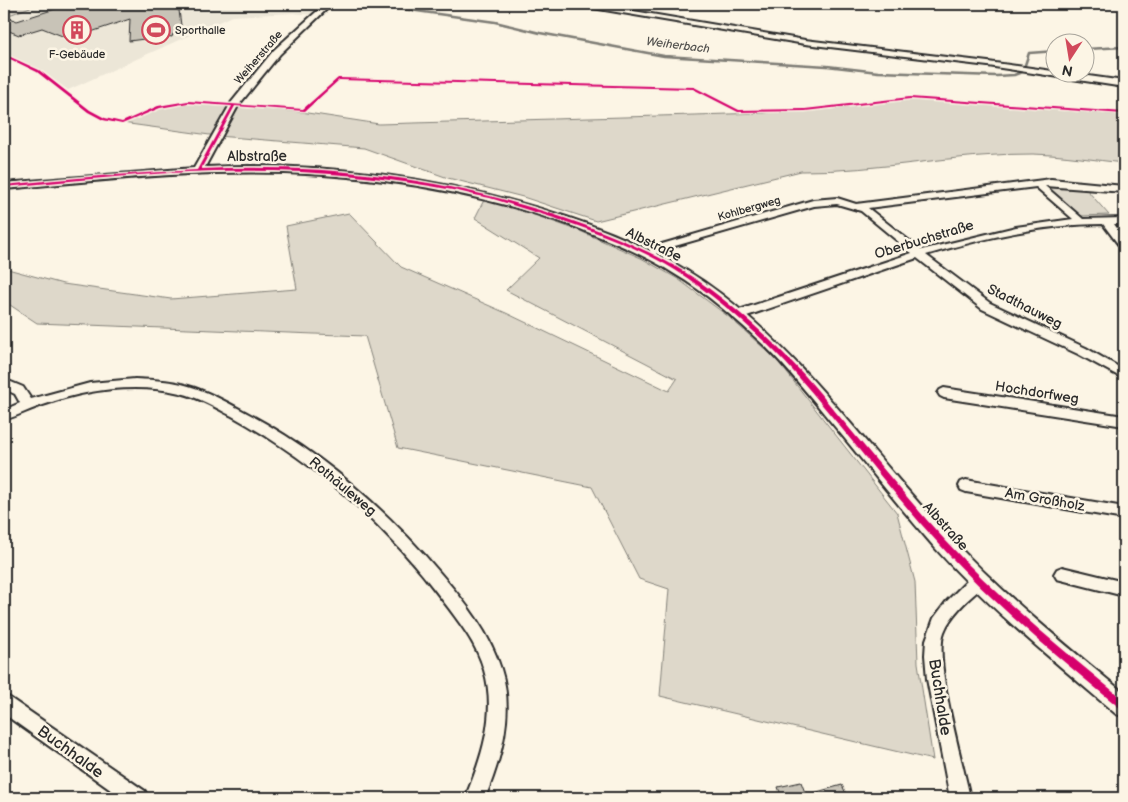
<svg xmlns="http://www.w3.org/2000/svg" width="1128" height="802" viewBox="0 0 1128 802" font-family="'Balsamiq Sans',sans-serif">
<rect width="100%" height="100%" fill="#fcf5e5"/>
<filter id="ink" filterUnits="userSpaceOnUse"><feTurbulence type="fractalNoise" baseFrequency=".02" numOctaves="2"/><feDisplacementMap in="SourceGraphic" scale="10" xChannelSelector="R" yChannelSelector="G"/><feConvolveMatrix kernelMatrix="1 2 1 2 8 2 1 2 1" color-interpolation-filters="sRGB"/></filter>
<g filter="url(#ink)">
<path fill="#ece6d7" d="M4,4H326L312,15L293,13L232,16L68,90L40,70L4,53Z"/>
<g fill="#ded8ca" stroke="#84827a">
<path d="M4,4H38L4,17Z"/>
<path d="M909,99L1124,115V163C1094,160 1063,155 1033,154C956,153 879,172 801,171L596,221L523,197L448,178L364,148L217,136L122,123L159,107L188,102L301,112L379,124L764,113Z"/>
<path d="M1051,186L1087,190L1109,215L1080,216L1049,190Z"/>
<path d="M485,198L580,231L641,258L678,279L729,317L776,359L897,513L915,582L918,663L933,760L660,696L669,589L639,579L592,487L398,448L365,336L37,323L4,301V268L63,284L171,299L297,289L286,226L349,213L401,267L506,313L669,391L677,379L506,290L539,258L475,218Z"/>
</g>
<g fill="none" stroke-linecap="round" stroke-linejoin="round">
<g stroke="#7d7b74" stroke-width="2.5">
<path d="M335,5L381,6L495,22L540,33L664,56L827,66L878,72L996,76L1014,75L1022,72"/>
<path d="M1086,49L1124,47"/>
<path d="M1025,65L1029,53L1056,51"/>
</g>
</g>
<g fill="#c8c3b7" stroke="#2b2b2b">
<path d="M71,4H153L179,10L182,33L173,34L172,37L167,36L129,41L130,19L70,39L42,28L19,35L4,29V15L17,21Z"/>
<path d="M801,782L806,795L842,785L848,798H782L778,787Z"/>
</g>
<g fill="none" stroke-linecap="round" stroke-linejoin="round">
<defs>
<g id="minor">
<path d="M1051,179L1124,186V192L1045,186L1083,219L1124,218V224H1114L1124,238V249L1121,248L1103,224C1043,224 984,238 926,255L990,303L1086,348L1124,370V379L1078,354L982,309L917,258L741,318H733L731,315L733,312L912,253L861,211L837,204L814,206L668,248L649,257L644,254L662,244L813,200L837,198L856,204ZM1036,187L1073,219L1016,227L921,250L868,208Z"/>
<path d="M135,379C156,380 176,381 195,388C213,394 230,404 247,413C322,453 386,509 441,574C465,602 490,633 501,669C515,712 501,759 485,798H465C482,758 497,713 484,670C477,644 459,622 444,602C387,525 315,462 232,416C216,408 199,397 180,393C137,383 88,389 46,404C32,408 18,416 4,420V410L20,403L15,394L4,389V379L23,387L31,399L90,383Z"/>
<path d="M944,388L1124,416V426L944,398L940,396L938,393L940,390Z"/>
<path d="M966,480L1124,507V519L966,492L961,490L959,486L961,482Z"/>
<path d="M1062,567L1124,582V596L1057,579L1054,574L1057,569Z"/>
<path d="M979,574L984,576L987,581L984,586C969,598 951,614 944,632C933,661 963,762 970,798H950L927,679L925,655L926,640L934,618L946,602L967,581Z"/>
<path d="M4,694L145,791L148,798H122L4,714Z"/>
</g>
<g id="tertiary">
<path d="M325,4H332L280,54L238,106L205,167C319,162 432,176 541,209C605,228 667,253 721,294C808,361 871,453 946,533C1000,592 1062,642 1124,693V717L1116,714C1054,661 991,610 936,549C900,508 866,464 831,422C810,396 789,370 766,347C737,320 707,293 673,273C644,254 610,241 578,228C461,185 338,169 214,173C144,175 74,183 4,189V183L194,168L231,103L274,50Z"/>
<path d="M578,4H592L805,40L988,62L1124,81V87L988,66L805,44L581,6Z"/>
</g>
</defs>
<use href="#minor" stroke="#2b2b2b" stroke-width="4"/>
<use href="#tertiary" stroke="#2b2b2b" stroke-width="4"/>
<use href="#minor" fill="#fcf5e5" fill-rule="evenodd"/>
<use href="#tertiary" fill="#fcf5e5" fill-rule="evenodd"/>
<defs>
<path id="cycleway" d="M4,54L39,70L90,110L105,118L122,122L158,106L188,101L303,109L338,78L694,87L739,110L805,109L910,97L1124,112V114L910,99L805,111L738,112L693,89L339,80L305,111L235,106L201,169C333,163 463,180 587,226C629,242 670,260 707,287C737,309 765,334 791,361C808,378 823,397 839,416C874,457 908,500 945,540C999,599 1062,649 1124,700V710L1121,709C1058,657 995,606 940,545C904,506 871,464 838,424C815,396 793,369 767,344C739,317 708,291 675,270C634,245 587,228 541,214C524,209 507,203 490,198C480,196 469,194 458,191C378,175 296,169 215,171C144,173 74,181 4,187V185C68,178 133,173 197,170L232,106L188,103L160,108L122,124L103,120L88,112L37,72L4,56Z"/>
</defs>
<use href="#cycleway" stroke="#fcf5e5" stroke-width="3"/>
<use href="#cycleway" fill="#d6006c" fill-rule="evenodd"/>
</g>
</g>
<defs>
<symbol id="building-ring" viewBox="-11 -11 22 22"><circle r="9.5" fill="#fcf5e5" stroke="#d1495b" stroke-width="1.5"/><path d="M-4-6H4V6H1V3H-1V6H-4ZM-2.5-4.3h1.7v1.8h-1.7ZM.8-4.3h1.7v1.8H.8ZM-2.5-1h1.7V.8h-1.7ZM.8-1h1.7V.8H.8Z" fill="#d1495b"/></symbol>
<symbol id="stadium-ring" viewBox="-11 -11 22 22"><circle r="9.5" fill="#fcf5e5" stroke="#d1495b" stroke-width="1.5"/><path d="M0-5a6.5 5 0 1 0 0 10a6.5 5 0 1 0 0-10ZM-3.5-1.8h7v3.6h-7Z" fill="#d1495b"/></symbol>
</defs>
<g fill-rule="evenodd">
<use href="#building-ring" x="61" y="14" width="32" height="32"/>
<use href="#stadium-ring" x="140" y="14" width="32" height="32"/>
</g>
<g text-anchor="middle" stroke-width="5" stroke-linejoin="round" paint-order="stroke">
<g font-size="11" fill="#2b2b2b" stroke="#fcf5e5" text-anchor="start">
<text x="175" y="34">Sporthalle</text>
<text x="77" y="58" text-anchor="middle">F-Gebäude</text>
</g>
<g font-size="11" fill="#2b2b2b" stroke="#fcf5e5">
<text transform="translate(258 57) rotate(-49)" y="4">Weiherstraße</text>
<text transform="translate(749 208) rotate(-16)" y="4">Kohlbergweg</text>
</g>
<g font-size="12" font-style="italic" fill="#545350" stroke="#fcf5e5">
<text transform="translate(678 45) rotate(7)" y="4">Weiherbach</text>
</g>
<g font-size="14" fill="#2b2b2b" stroke="#fcf5e5">
<text x="257" y="161">Albstraße</text>
<text transform="translate(924 239) rotate(-17)" y="5">Oberbuchstraße</text>
<text transform="translate(654 244) rotate(26)" y="5">Albstraße</text>
<text transform="translate(1025 306) rotate(27)" y="5">Stadthauweg</text>
<text transform="translate(1037 392) rotate(9)" y="5">Hochdorfweg</text>
<text transform="translate(343 486) rotate(40)" y="5">Rothäuleweg</text>
<text transform="translate(1045 499) rotate(10)" y="5">Am Großholz</text>
<text transform="translate(946 526) rotate(48)" y="5">Albstraße</text>
</g>
<g font-size="16" fill="#2b2b2b" stroke="#fcf5e5">
<text transform="translate(941 697) rotate(81)" y="6">Buchhalde</text>
<text transform="translate(71 751) rotate(36)" y="6">Buchhalde</text>
</g>
</g>
<rect width="1128" height="802" fill="none" stroke="#fcf5e5" stroke-width="20"/>
<rect x="10" y="10" width="1108" height="782" fill="none" stroke="#2b2b2b" stroke-width="2" filter="url(#ink)"/>
<g transform="translate(1070 58) rotate(192)"><circle r="24" fill="#fcf5e5" stroke="#a8a49b"/>
<path d="M0-4L9 19L0 12L-9 19Z" fill="#d1495b"/>
<text y="-8" font-size="14" font-weight="bold" text-anchor="middle" fill="#2b2b2b">N</text>
</g>
</svg>
